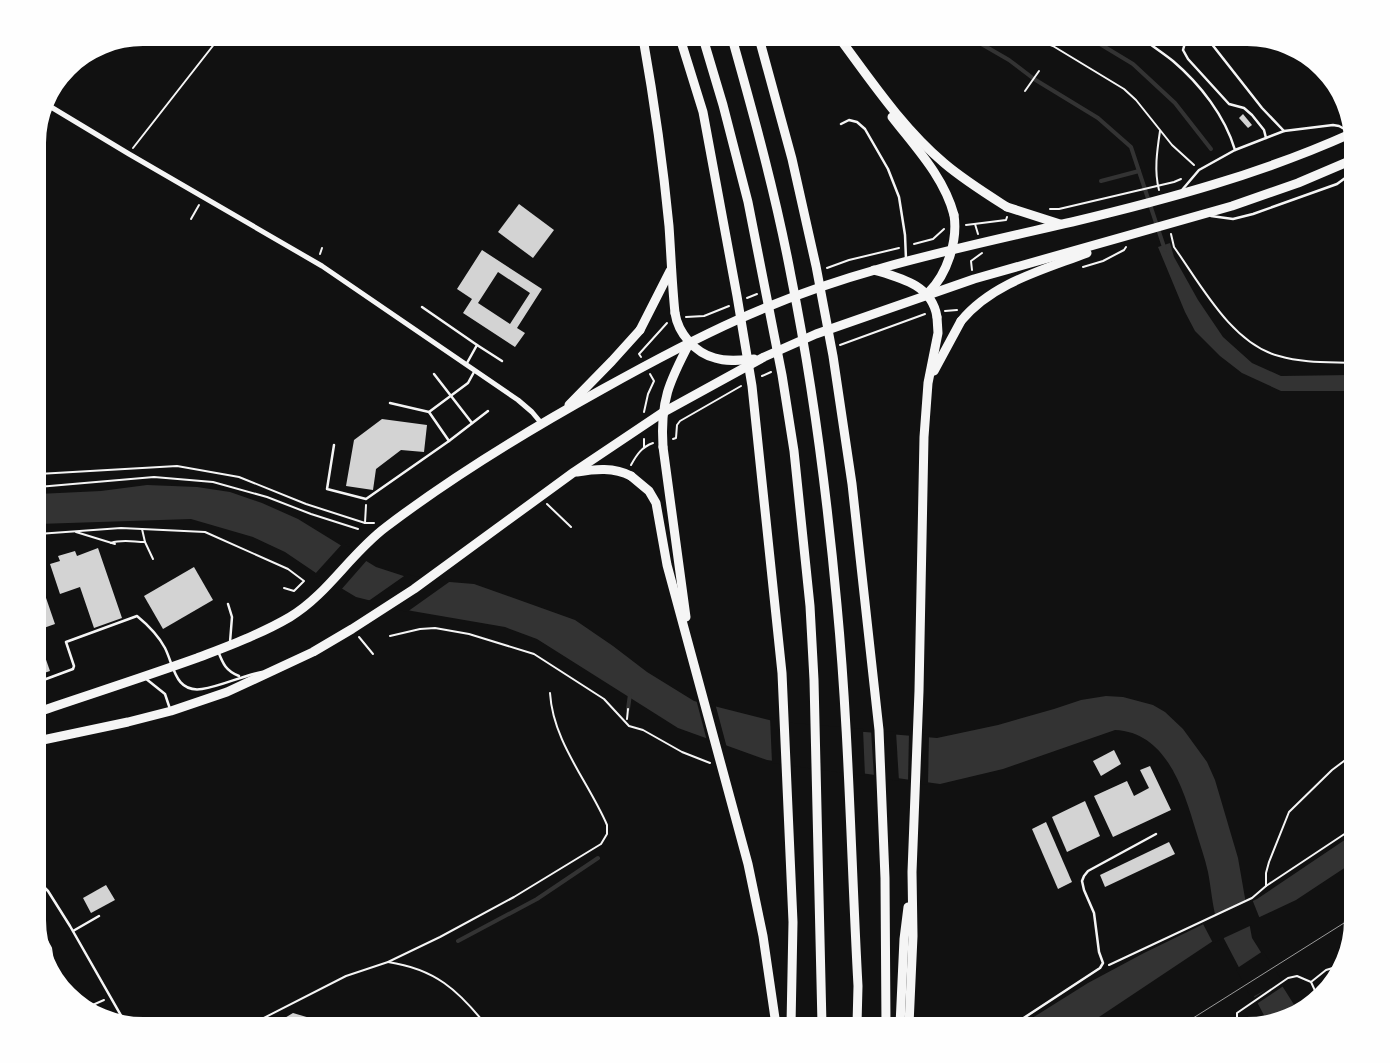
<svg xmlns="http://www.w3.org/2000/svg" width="1390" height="1063" viewBox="0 0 1390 1063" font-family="Lato,sans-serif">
<rect width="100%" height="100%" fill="#111"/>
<g fill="#333">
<path d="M1170,243L1174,257L1198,300L1223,337L1252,363L1281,376L1352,375V391H1281L1242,373L1220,356L1195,331L1185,312L1158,247Z"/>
<path d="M147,485L197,487L230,492L262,503L298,519L376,567L413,579L474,584L575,620L613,646L647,672L694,701L793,726L937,738L998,725L1054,709L1081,700L1106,696L1123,697L1153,705L1165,712L1183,729L1207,762L1215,780L1238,858L1246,904L1257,899L1352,835V863L1296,900L1249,922L1252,938L1298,1011L1293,1015L1267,1021L1222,935L1087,1025H1021L1088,983L1144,953L1216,918C1212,903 1211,887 1208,872C1205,858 1200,845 1196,831C1184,791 1167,732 1115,730L1003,769L940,784L767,760L678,728L537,639L505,627L412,611L356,597L316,573L285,552L253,537L191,519L38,524V494L101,491Z"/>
</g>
<g fill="#111">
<path d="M343,543L368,559L340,591L314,575Z"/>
<path d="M407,574L414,576L452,580L407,612L367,602Z"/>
<path d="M696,699L715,703L727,748L707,741Z"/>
<path d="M770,717L794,723L863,729L865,776L772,763Z"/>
<path d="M871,730L896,732L899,781L874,777Z"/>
<path d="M909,733L929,735L928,785L908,782Z"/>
<path d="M1252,899L1260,919L1252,923V925L1213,943L1202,922Z"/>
<path d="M1263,951L1285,985L1255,1005L1252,999L1267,989L1251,998L1236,969Z"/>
</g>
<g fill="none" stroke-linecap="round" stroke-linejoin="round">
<g stroke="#333" stroke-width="4">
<path d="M971,38L1009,60L1034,79L1098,118L1131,147L1165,250"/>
<path d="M1090,38L1133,64L1175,103L1211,149"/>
<path d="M1101,181L1139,171"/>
<path d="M628,709L630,694"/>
<path d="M458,941L537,899L598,858"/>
</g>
</g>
<g fill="#d3d3d3" fill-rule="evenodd">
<path d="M1243,114L1252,125L1248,128L1239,118Z"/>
<path d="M519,204L554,230L533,258L498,232Z"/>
<path d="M482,250L542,289L517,328L525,333L515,347L463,313L472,299L457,289ZM498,272L530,293L510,324L478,303Z"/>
<path d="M382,419L427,425L424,452L401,450L376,469L373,490L346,486L354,440Z"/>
<path d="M98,548L122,618L94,628L80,587L60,594L50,564L60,561L58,556L75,551L77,556Z"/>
<path d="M194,567L213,600L163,629L144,596Z"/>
<path d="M45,595L55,624L38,630V597Z"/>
<path d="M38,637L50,671L38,675Z"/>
<path d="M1114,750L1121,764L1101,776L1093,761Z"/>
<path d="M1150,766L1171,810L1113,837L1094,796L1127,781L1134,796L1149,788L1140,770Z"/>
<path d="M1085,801L1100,836L1067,852L1052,817Z"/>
<path d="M1046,822L1072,882L1058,889L1032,829Z"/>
<path d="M1169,842L1175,854L1105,887L1100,875Z"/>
<path d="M106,885L115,900L91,913L83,898Z"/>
<path d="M293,1013L310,1018L308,1025H281L283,1019Z"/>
</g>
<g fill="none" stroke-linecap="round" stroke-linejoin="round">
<g stroke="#f5f5f5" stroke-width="2">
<path d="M1032,38L1053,46L1124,89L1136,100L1172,145L1194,165"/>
<path d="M69,70L78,69"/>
<path d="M1025,91L1039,71"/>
<path d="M133,148L219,38"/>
<path d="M1159,190C1154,171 1157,151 1160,131"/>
<path d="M1050,209H1059L1174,182L1181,179"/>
<path d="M191,219L199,205"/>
<path d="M975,224L978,234"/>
<path d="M966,225L1006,220L1007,217"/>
<path d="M1171,234L1174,247C1201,285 1232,344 1279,356C1303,363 1328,362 1352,363"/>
<path d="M914,244L933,239L944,229"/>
<path d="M320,254L322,248"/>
<path d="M1083,267L1103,261L1124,250L1126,247"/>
<path d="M827,268L849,260L899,248"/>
<path d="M972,270L971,261L982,253"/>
<path d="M747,298L757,294"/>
<path d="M945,311L957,310"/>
<path d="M686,317L704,316L729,306"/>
<path d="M840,345L925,314"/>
<path d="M641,357L639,354L667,323"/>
<path d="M762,376L771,372"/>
<path d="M644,412L648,394L654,381L650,374"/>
<path d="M644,439V447"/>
<path d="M673,439L676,438L677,425L680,421L741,386"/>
<path d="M631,465C637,454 642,447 653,443"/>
<path d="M38,474L177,466L239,477L306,504L365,523H374"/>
<path d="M38,487L154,477L213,482L267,497L311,514L358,529"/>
<path d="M547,504L571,527"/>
<path d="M365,523L366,505"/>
<path d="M142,529L145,542"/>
<path d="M76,532L115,544"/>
<path d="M38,534L121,528L205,532L288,569L304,581L294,591L284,588"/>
<path d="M111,543C122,539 134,542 145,542L153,559"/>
<path d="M390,636L420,629L435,628L469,634L534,654L604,699L629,726L643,730L682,752L710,763"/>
<path d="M359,637L373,654"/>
<path d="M627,719L628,709"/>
<path d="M1266,886V873L1269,862L1289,812L1332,770L1352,755"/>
<path d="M38,924L51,948L55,974"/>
<path d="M388,962C435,969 458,990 486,1025"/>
<path d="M1109,965L1252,898L1266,886L1352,829"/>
<path d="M1311,982L1317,995"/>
<path d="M88,1007L104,1000"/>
<path d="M250,1025L346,976L388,962L440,937L514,897L601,844L607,834V825C588,781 553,742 550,693"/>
<path d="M1237,1025V1013L1288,978L1297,976L1311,982L1326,970L1336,967"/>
</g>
<g stroke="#f5f5f5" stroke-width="2.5">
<path d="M1142,38C1152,46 1163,53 1173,61C1200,84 1225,116 1235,150"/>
<path d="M1180,38L1185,43"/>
<path d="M1190,38L1185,43L1183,50L1188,59L1229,104L1244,108L1252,115L1264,130L1266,138"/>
<path d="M1207,38L1262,108L1284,131"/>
<path d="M841,124L849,120L857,122L865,129L888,169L899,197L905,235L906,259"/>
<path d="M1182,190L1199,170L1235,150L1284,131L1333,125L1339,126L1348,131"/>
<path d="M1211,216L1233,219L1253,214L1337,184L1352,173"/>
<path d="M422,307L477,345L467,363"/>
<path d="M477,345L502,361"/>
<path d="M434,374L472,423"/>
<path d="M390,403L429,412L449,441"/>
<path d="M429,412L468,383L474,372"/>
<path d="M334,445L327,489L366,499L449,441L488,411"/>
<path d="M228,604L232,617L230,642"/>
<path d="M218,651C223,664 226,671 239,676"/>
<path d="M145,678L165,694L170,709"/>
<path d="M38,682L73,669L74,666L66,642L137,616C148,625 158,635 165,648C174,666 175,693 202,689C222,686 241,676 262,672"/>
<path d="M38,881L48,891L70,926L123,1019"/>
<path d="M73,931L99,916"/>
<path d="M1013,1025L1100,968L1103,963L1099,952L1094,913L1084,890L1082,881L1084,876L1088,871L1156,834"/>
</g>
<path stroke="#f5f5f5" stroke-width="5" d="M46,104L129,154L322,266L518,400L532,412L542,424"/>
<g stroke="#f5f5f5" stroke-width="9">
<path d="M1007,207L1060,224"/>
<path d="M874,270C901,278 932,285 937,317"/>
<path d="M929,292C947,274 958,241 954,215"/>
<path d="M675,313C678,333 695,353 715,358C727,362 741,360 754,359"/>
<path d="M961,321C992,283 1043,270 1087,253"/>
<path d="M569,405L612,361L640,330"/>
<path d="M663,447C660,401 669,382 690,342"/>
<path d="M577,472C595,469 614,467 631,476"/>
<path d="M38,712C91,694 144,677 197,658C228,646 261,634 290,617C328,594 350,554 386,527C453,476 527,431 601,390C646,365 690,341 737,320C844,271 959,248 1072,222C1168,199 1261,174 1350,134"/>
<path d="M38,741L128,722L171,711L227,692L313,652L352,629L414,589L574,472L662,413L764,357L816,334L974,279L1232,206L1298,183L1352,160"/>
</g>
<g stroke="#f5f5f5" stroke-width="9">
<path d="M643,38C654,100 663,163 669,226C671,255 672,284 675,313"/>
<path d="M680,38L703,112L737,296L752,386L782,673L793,922L791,1025"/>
<path d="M703,38L723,105L748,202L782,375L794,451L810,606L814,680L822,1025"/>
<path d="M732,38C754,116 776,196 791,276C813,385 827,495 837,605C849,732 851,859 858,986L857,1025"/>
<path d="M759,38L792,159L816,266L833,356L852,484L879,730L885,878L886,1025"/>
<path d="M843,43C874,85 904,129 944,163C964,180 985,193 1007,207"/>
<path d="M892,117C916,148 944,177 954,215"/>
<path d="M640,330L670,271"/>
<path d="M934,371L961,321"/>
<path d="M663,447L686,617"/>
<path d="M631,476L649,491L656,503L667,565L748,864L763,936L776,1025"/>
<path d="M900,1025L904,939L908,907"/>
<path d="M909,1025L913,936L912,872L919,691L924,437L928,383L938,333L937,317"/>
</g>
<path stroke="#9a9a9a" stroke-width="1" d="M1182,1025L1352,918"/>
</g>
<path d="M0 0H1390V1063H0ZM143 46H1247A97 97 0 0 1 1344 143V920A97 97 0 0 1 1247 1017H143A97 97 0 0 1 46 920V143A97 97 0 0 1 143 46Z" fill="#fefefe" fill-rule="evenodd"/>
</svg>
